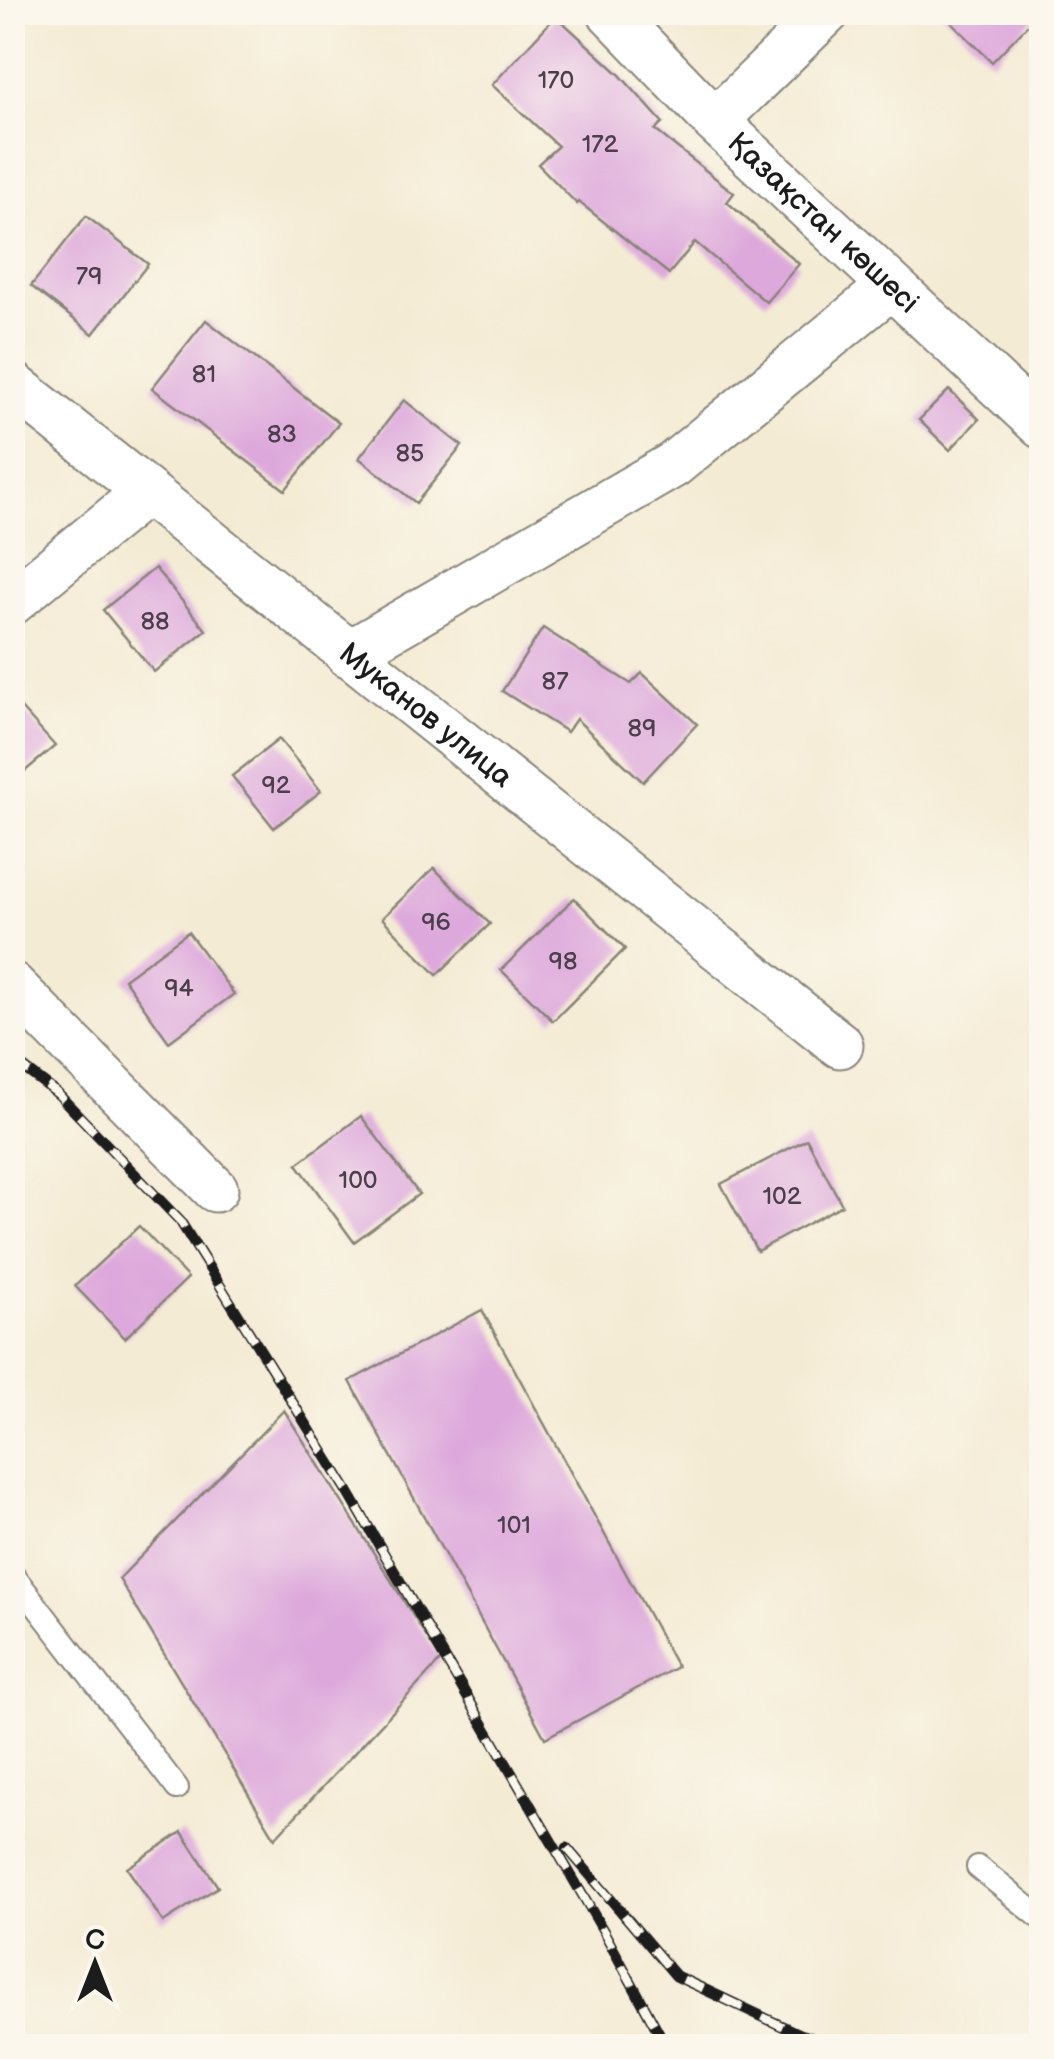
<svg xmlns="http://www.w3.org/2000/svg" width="1054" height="2059" viewBox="0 0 1054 2059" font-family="'Balsamiq Sans',sans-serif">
<rect width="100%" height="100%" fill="#fbf7ec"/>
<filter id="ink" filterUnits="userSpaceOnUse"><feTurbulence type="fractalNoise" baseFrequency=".01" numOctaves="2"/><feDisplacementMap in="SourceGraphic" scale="20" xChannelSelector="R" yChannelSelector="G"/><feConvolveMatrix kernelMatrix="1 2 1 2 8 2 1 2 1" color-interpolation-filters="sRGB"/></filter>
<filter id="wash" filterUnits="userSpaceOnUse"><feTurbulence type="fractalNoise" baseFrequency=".0048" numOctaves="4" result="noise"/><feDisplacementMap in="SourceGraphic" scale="40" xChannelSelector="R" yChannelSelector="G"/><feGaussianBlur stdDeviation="2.25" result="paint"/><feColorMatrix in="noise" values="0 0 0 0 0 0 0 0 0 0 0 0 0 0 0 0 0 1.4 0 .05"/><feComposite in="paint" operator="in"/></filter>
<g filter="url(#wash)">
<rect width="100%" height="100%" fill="#f4ebd4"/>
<g id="blocks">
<g fill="#dda8dc">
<path d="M941,12H1040L992,62Z"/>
<path d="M556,16L619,74L663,123L655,130L734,193L727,202L799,264L766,302L695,242L669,274L579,202L577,204L538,164L558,146L492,85Z"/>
<path d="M86,216L148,264L93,334L31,286Z"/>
<path d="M206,320L339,423L285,490L152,388Z"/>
<path d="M949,390L979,419L950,450L919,420Z"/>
<path d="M404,400L462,446L416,503L359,458Z"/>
<path d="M155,568L206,630L154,672L103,610Z"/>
<path d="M543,628L631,684L642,673L697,724L643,782L576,719L567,732L502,691Z"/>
<path d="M12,698L55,746L12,782Z"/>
<path d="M279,739L321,791L274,828L232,776Z"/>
<path d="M434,868L490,924L437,975L382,918Z"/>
<path d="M574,898L625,949L553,1021L501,970Z"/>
<path d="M188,932L234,994L169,1042L124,979Z"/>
<path d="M361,1116L419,1194L354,1242L297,1164Z"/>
<path d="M807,1139L842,1205L757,1251L721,1184Z"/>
<path d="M139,1226L188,1278L125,1338L75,1286Z"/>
<path d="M482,1310L677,1667L545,1738L350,1381Z"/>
<path d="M284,1410L441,1660L275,1838L119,1579Z"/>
<path d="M182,1832L218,1887L163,1922L127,1868Z"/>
</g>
</g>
</g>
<g filter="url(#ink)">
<use href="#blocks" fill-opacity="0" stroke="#888478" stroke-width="2.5"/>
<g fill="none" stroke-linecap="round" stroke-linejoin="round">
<defs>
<g id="lane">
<path d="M12,1574L177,1788"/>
<path d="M978,1867L1042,1919"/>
</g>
<g id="street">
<path id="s1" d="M610,12L715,121L1042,426"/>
<path d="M715,121L827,12"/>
<path id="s2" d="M12,384L840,1045"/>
<path d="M12,602L146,492"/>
<path d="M348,654L673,465L891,286"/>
<path d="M12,985L215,1189"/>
</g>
</defs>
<use href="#lane" stroke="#888478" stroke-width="26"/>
<use href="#street" stroke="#888478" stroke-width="49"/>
<use href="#lane" stroke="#fff" stroke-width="22"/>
<use href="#street" stroke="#fff" stroke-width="45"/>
<defs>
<g id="rail">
<path d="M12,1059L58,1094L180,1221L347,1490L604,1932L666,2046"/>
<path d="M567,1848L676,1976L799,2034L838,2046"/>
</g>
</defs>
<use href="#rail" stroke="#1c1c1c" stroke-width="11"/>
<use href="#rail" stroke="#fbf7ec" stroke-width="8" stroke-dasharray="22" stroke-linecap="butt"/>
</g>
</g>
<g text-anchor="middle" stroke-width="8" stroke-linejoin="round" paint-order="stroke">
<g font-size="25" fill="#4c3f4c">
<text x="556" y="88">170</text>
<text x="600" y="152">172</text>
<text x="89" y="284">79</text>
<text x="204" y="382">81</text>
<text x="282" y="442">83</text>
<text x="410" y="461">85</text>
<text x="155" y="629">88</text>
<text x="555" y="689">87</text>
<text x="642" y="736">89</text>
<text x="276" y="793">92</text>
<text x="436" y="930">96</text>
<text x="563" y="969">98</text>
<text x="179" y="996">94</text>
<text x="358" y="1188">100</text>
<text x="782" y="1204">102</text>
<text x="514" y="1533">101</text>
</g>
<g font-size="30" fill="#1c1c1c" stroke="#fbf7ec">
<text dy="10" stroke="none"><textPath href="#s1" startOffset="300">Қазақстан көшесі</textPath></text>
<text dy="10" stroke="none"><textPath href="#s2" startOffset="530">Муканов улица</textPath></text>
</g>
</g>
<rect width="1054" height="2059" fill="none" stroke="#fbf7ec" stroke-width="50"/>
<g transform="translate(95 1964)" stroke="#fbf7ec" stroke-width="8" paint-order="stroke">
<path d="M0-8L18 38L0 25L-18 38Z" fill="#1c1c1c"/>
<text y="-15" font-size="28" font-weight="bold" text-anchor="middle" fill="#1c1c1c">С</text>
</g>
</svg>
